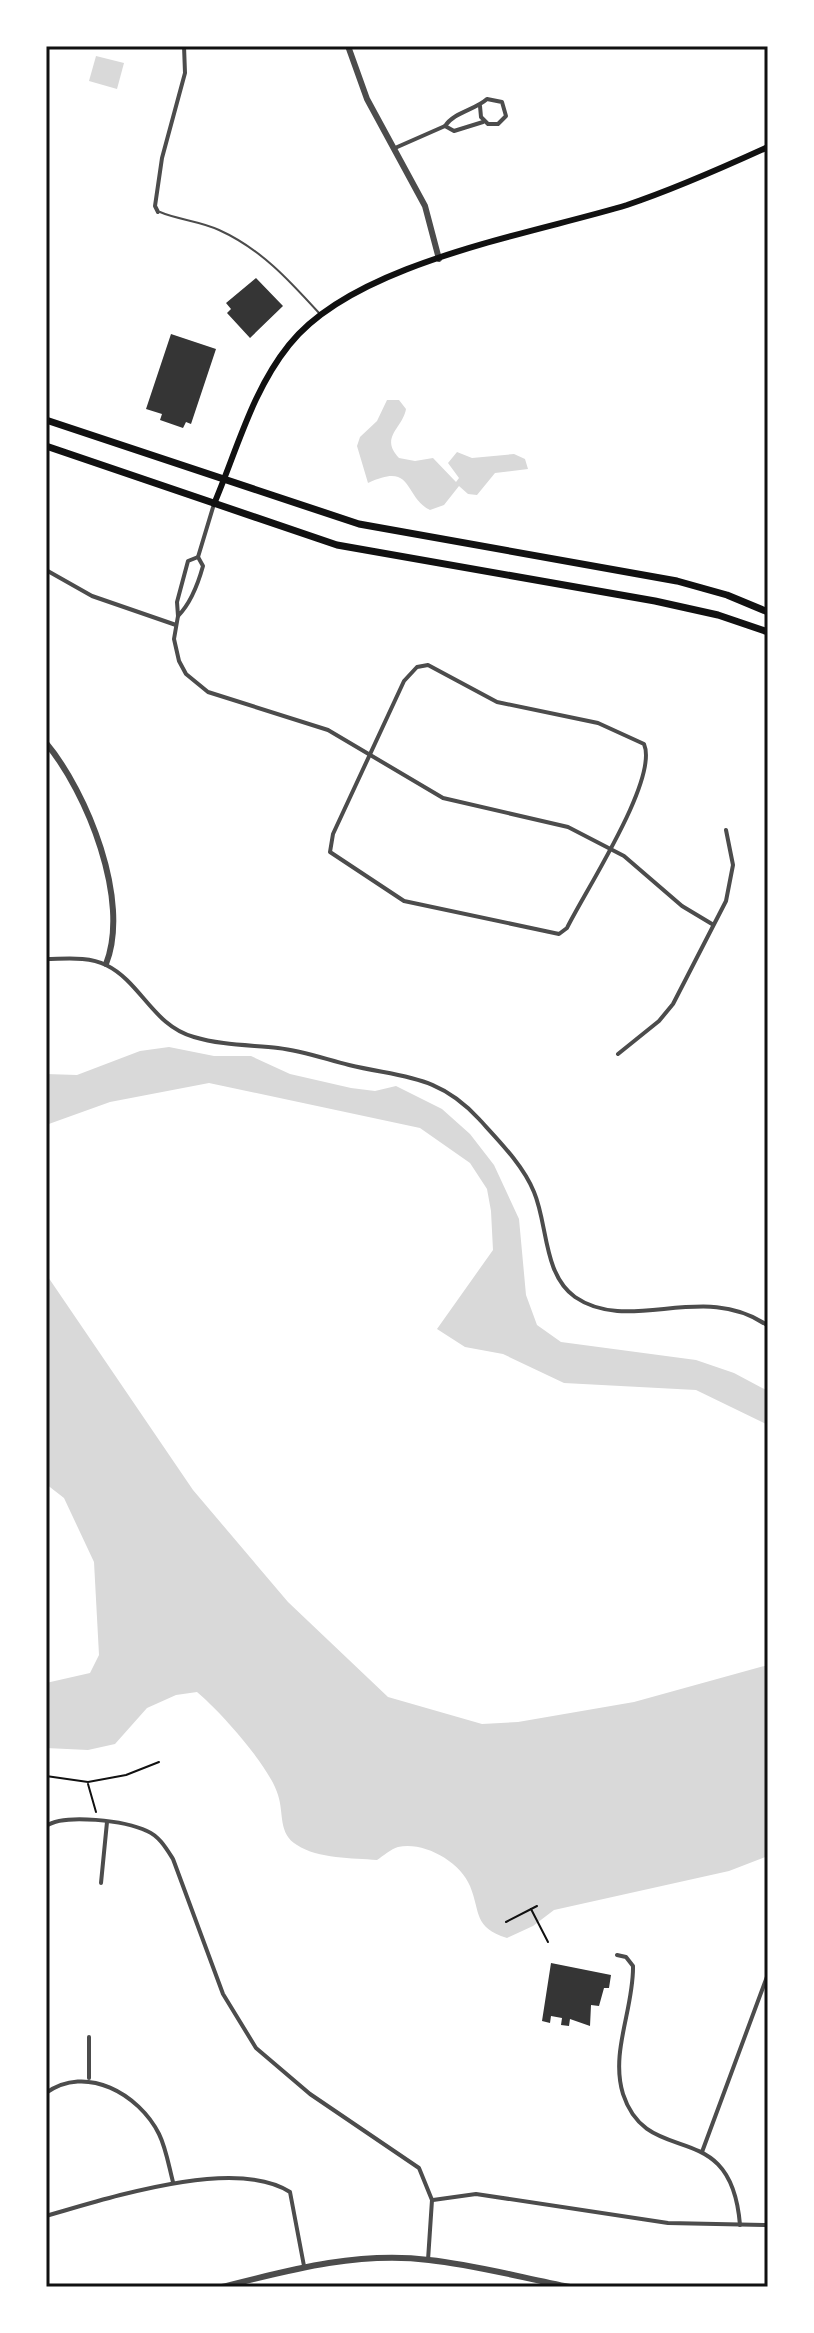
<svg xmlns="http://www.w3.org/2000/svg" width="814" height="2333" viewBox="0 0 814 2333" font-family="'Sofia Sans Condensed',sans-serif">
<rect width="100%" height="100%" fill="#fff"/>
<g fill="#d9d9d9">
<path d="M96,56L124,63L117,89L89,81Z"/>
<path d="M387,400H399L406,409C403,428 379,437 399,458L415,461L433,458L456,482L459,478L448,463L457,452L472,458L514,454L525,459L528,469L495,473L477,495L468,494L459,486L444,505L430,510C403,496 414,461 368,483L357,446L360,437L377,421Z"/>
<path d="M169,1047L214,1056H251L290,1074L351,1088L375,1091L396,1086L442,1109L470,1134L494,1165L519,1219L526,1295L537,1325L561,1342L696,1360L734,1373L768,1391V1425L696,1390L564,1383L503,1354L465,1347L437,1329L493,1250L491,1211L487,1189L470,1163L420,1128L209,1083L110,1102L46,1125V1074L77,1075L140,1051Z"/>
<path d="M46,1274L193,1490L288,1602L388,1697L482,1724L518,1722L634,1702L768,1665V1856L729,1871L554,1910L533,1926L507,1938C473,1927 481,1913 470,1886C460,1861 423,1841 398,1847C391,1849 383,1856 377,1860C353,1858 318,1859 297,1845C278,1834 284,1813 278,1795C270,1767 220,1711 197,1692L176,1695L147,1708L115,1744L88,1750L46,1748V1683L90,1673L99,1655L94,1562L64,1498L46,1484Z"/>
</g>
<g fill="#353535">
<path d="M256,278L283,306L250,338L227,313L231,309L226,303Z"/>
<path d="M171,334L216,349L191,424L186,422L183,428L160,420L162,414L146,409Z"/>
<path d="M551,1963L611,1975L609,1988H604L599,2006L591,2005L590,2026L570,2019L569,2026L561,2025L562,2018L551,2016L550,2023L542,2021Z"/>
</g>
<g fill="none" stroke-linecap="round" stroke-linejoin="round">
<g stroke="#111" stroke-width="2">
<path d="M46,1776L88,1782L126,1775L159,1762"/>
<path d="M88,1784L96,1812"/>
<path d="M531,1909L548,1942"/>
<path d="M506,1922L537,1906"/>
</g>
<path stroke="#4c4c4c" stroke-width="2" d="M160,212C179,220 200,221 219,230C261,249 289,280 319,313"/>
<g stroke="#4c4c4c" stroke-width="4">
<path d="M445,126L454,131L483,122"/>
<path d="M395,148L445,126C454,112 475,110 487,99L502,102L506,116L498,124H488L481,117L480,106"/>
<path d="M158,212L155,206L162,158L185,73L184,46"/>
<path d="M198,557L203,566C198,584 191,603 178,616L177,602L188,561Z"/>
<path d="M198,557L214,504"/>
<path d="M46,570L92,596L176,625"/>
<path d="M178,616L174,639L179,661L186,674L208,692L328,730L443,798L568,827L624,856L682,906L712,924"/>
<path d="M428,665L497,702L598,723L644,744C659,779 585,891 567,928L559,934L404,901L330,852L333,834L404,681L417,667Z"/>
<path d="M46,959C65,959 88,956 106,965C141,982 153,1026 194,1037C220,1045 250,1045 278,1048C303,1051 325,1059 349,1065C403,1078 438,1074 479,1119C499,1141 523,1165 534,1192C548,1225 543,1274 575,1297C630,1335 705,1280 768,1326"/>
<path d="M618,1054L659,1021L673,1004L726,901L733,865L726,830"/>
<path d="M46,1826C65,1813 126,1821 147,1831C159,1836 166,1848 173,1859L223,1994L256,2048L310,2094L419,2168L432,2200L428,2260"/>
<path d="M101,1883L107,1822"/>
<path d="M617,1955L626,1957L633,1966C634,2008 610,2052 623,2094C648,2171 731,2113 740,2225"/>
<path d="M89,2078V2037"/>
<path d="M46,2093C86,2064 139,2094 159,2134C166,2148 169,2167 173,2182"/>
<path d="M702,2152L768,1974"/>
<path d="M433,2200L476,2194L668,2223L768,2225"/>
<path d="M46,2216C106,2199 234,2156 290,2192L304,2266"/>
</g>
<g stroke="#4c4c4c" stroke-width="6">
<path d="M348,46L367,99L425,206L439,259"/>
<path d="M46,743C87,792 131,901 106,964"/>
<path d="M222,2287C289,2270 359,2251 429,2260C476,2265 523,2278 570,2287"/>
</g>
<path stroke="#111" stroke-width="6" d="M214,504C237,450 252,391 289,345C354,263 528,235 627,205C675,189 722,168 768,147"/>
<g stroke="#111" stroke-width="7">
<path d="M46,420L359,524L677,581L727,595L768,612"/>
<path d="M46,446L337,545L655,601L718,615L768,632"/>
</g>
</g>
<rect width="814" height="2333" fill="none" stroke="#ffffff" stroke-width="96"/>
<rect x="48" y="48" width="718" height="2237" fill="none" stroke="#111" stroke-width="3"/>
</svg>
